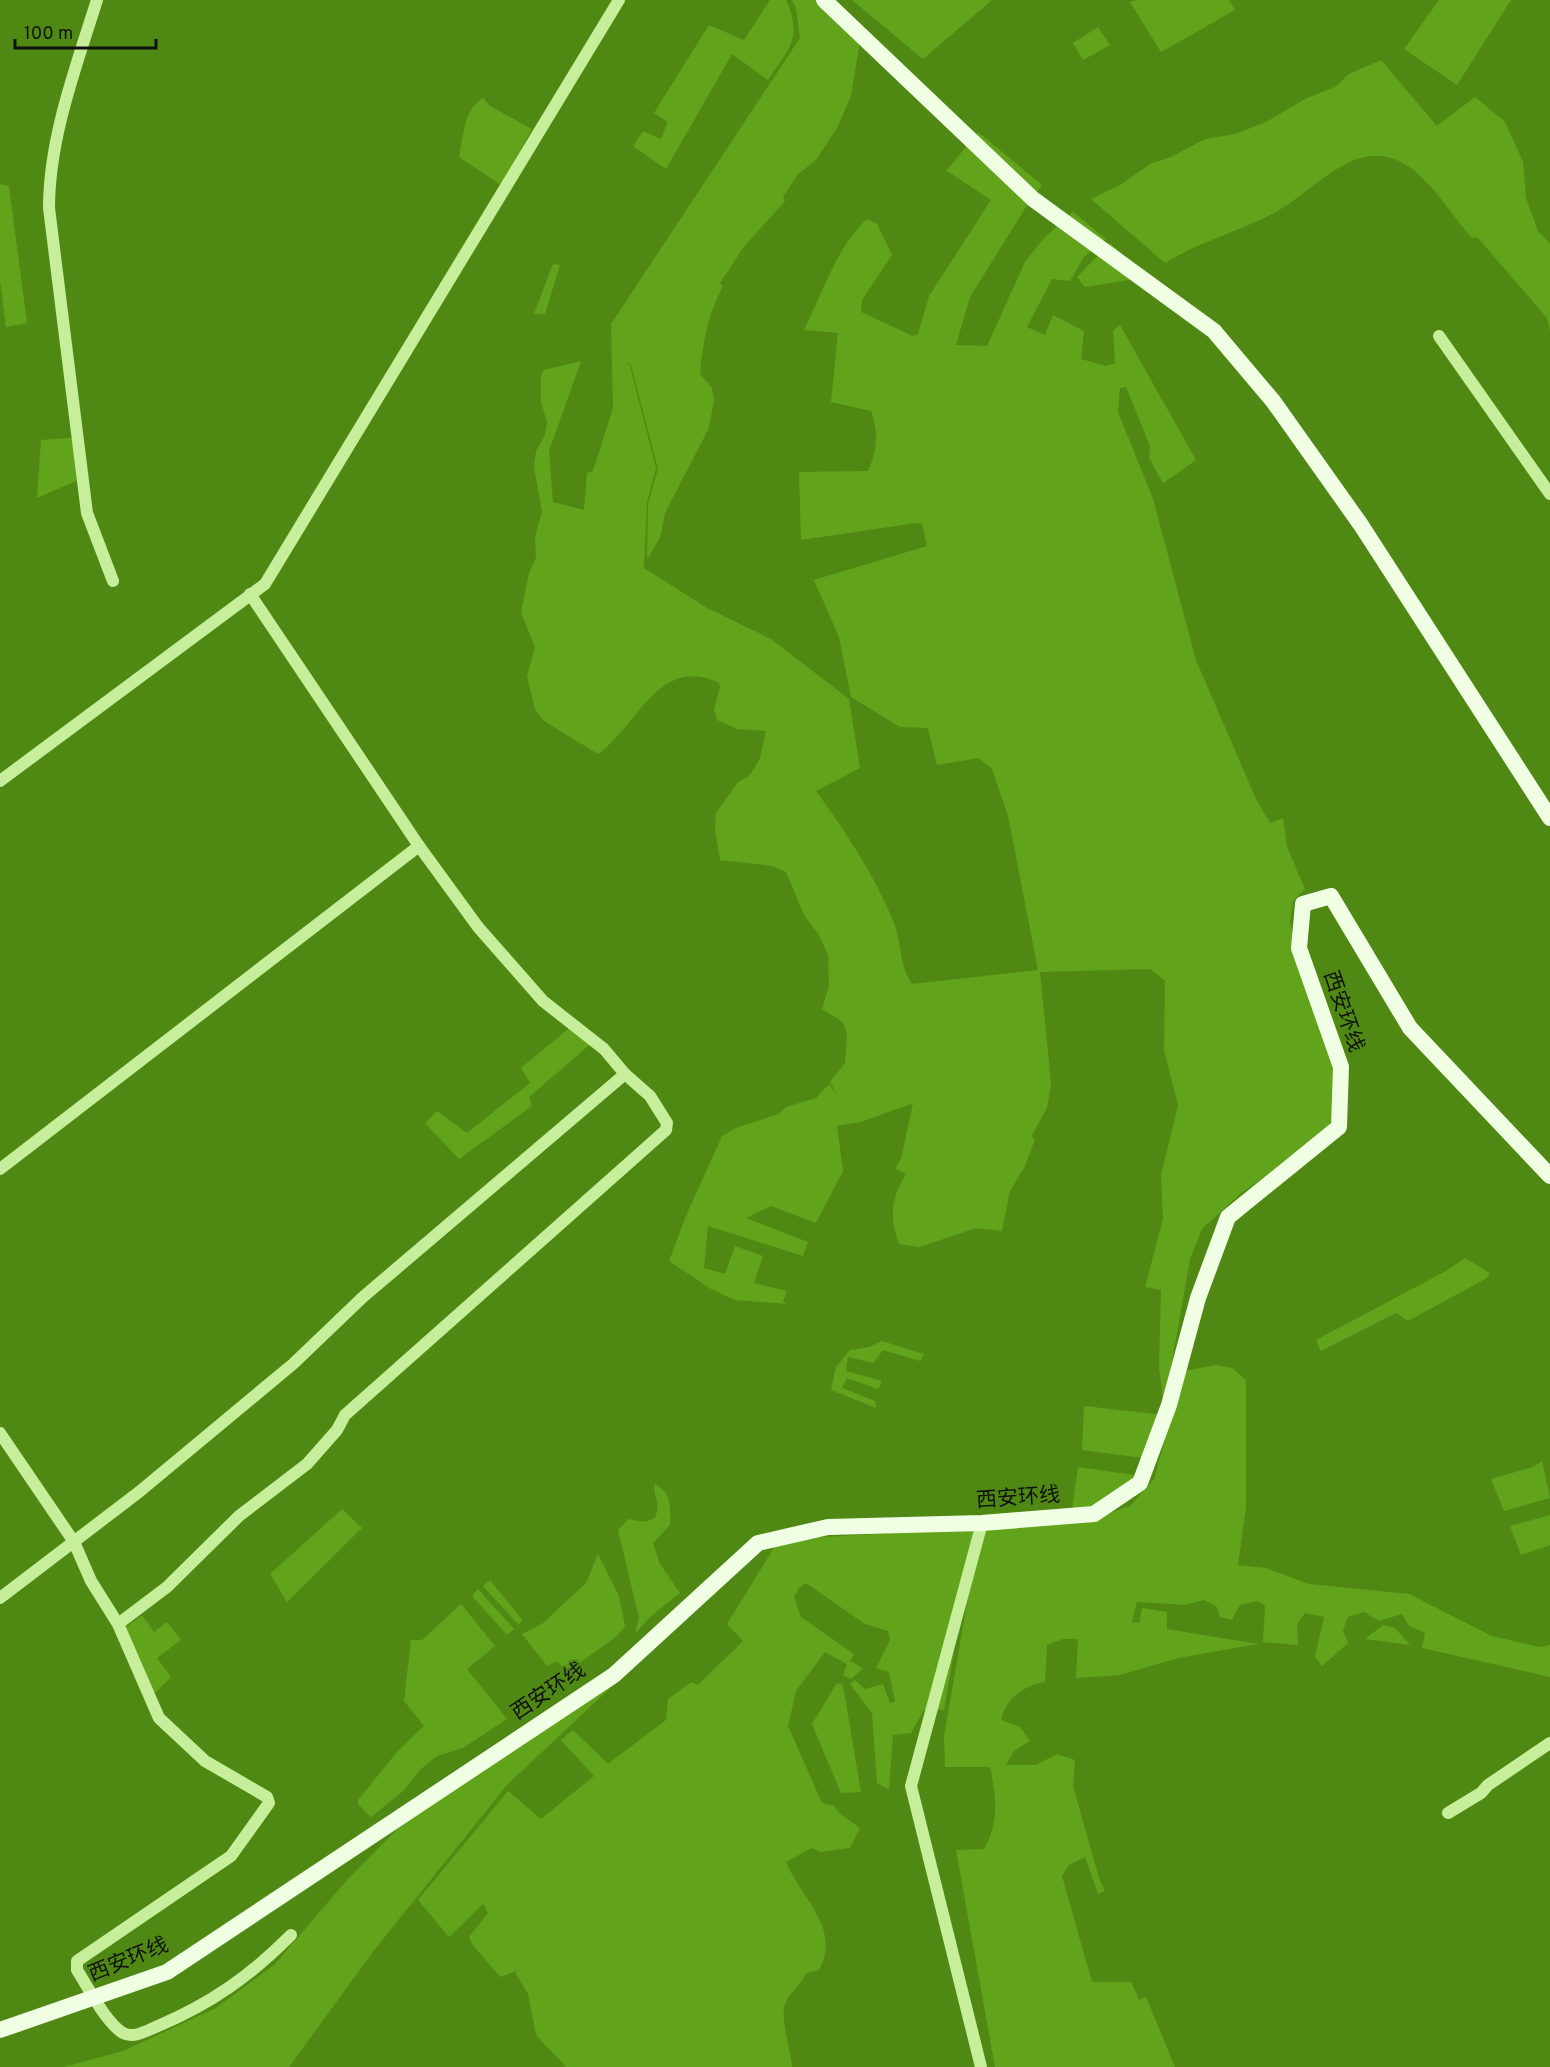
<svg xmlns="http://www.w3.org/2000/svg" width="1550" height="2067" viewBox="0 0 1550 2067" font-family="Overpass,'Noto Sans SC',sans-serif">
<rect width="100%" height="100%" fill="#4f8914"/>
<g fill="#62a31c">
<path d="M770,0H786C803,38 789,49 768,80L732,54L666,169L633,146L643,131L661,139L668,122L654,113L709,25L744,40Z"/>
<path d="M792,0H819L861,35L851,96L837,128L816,160L798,174L783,197L785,201L743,248L720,283L723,286C708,315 703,341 700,374L712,388L714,400L709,428L665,513L660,538L647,559L648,504L658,469L631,365L625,362L630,366L656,468L647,502L644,568L707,608L771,639L849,699L860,768L816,791C846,832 875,876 894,923C903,946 897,960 912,984L1038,970L1008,816L992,769L979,758L937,765L928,728L900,727L851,697L839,637L814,580L927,546L922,524L916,523L801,540L799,472L868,471C877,452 879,431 871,411L831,402L838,333L804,330C822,294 837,246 867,219L877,224L892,255L862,300L861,312L913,336L918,334L929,296L991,200L944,169L947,170L978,132L1042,185L1024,210L970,297L956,345L987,346L1025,262L1044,238L1073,212L1106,239L1084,257L1070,281L1052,279L1027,327L1045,335L1053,315L1084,331L1081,359L1106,366L1115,363L1113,331L1120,325L1196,460L1163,483L1149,458L1150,446L1126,387L1120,388L1118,412L1153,499L1196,660L1256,799L1270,823L1283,818L1287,847L1305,889L1293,901L1290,923L1322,1017L1338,1094L1334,1116L1321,1137L1240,1194L1202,1229L1190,1259L1164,1407L1159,1367L1161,1290L1145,1287L1163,1219L1161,1175L1178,1105L1164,1050L1165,981L1150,969L1040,972L1051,1084L1047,1108L1031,1137L1035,1139L1025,1166L1010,1191L1002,1231L976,1228L920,1247L899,1244C889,1217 891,1198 906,1174L895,1169L901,1159L913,1103L861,1122L837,1126L843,1171L816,1223L771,1206L746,1218L808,1242L803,1256L708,1226L704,1268L725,1274L735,1246L763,1256L754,1283L787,1291L783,1302L786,1304L735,1300L711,1289L669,1261L686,1216L722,1136L736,1128L779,1114L786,1107L816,1098L829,1084L838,1096L830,1082L845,1063L847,1034L843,1022L822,1009L829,986L828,955L819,935L804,915L786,872L772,866L720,860L715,830L716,813L738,782L749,776L755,767L760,758L766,731L737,729L717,720L714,710L720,687L719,683C659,654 638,726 598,754L544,721L535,709L527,676L535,647L521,613L529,573L536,558L535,537L542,512L534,467L536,451L545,435L547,422L541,402V376L544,370L581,361L549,451L553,502L584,510L587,473L593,471L613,408L611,324L800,38L796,8Z"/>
<path d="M852,0H992L923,59Z"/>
<path d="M1136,0H1229L1235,10L1161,52L1130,2Z"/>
<path d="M1439,0H1511L1457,85L1404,49Z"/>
<path d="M1098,27L1110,45L1083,60L1073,43Z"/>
<path d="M1381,60L1437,126L1475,97L1505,122L1523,162L1526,198L1538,231L1550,244V331L1547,318L1478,238L1471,237C1436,197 1405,129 1340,167C1316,181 1297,201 1272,214C1237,232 1199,242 1165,263L1091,199L1122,184L1150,164L1171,157L1205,139L1235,134L1266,122L1307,98L1335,87L1349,74Z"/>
<path d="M483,98L490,106L532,129L501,185L459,157C463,138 464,108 483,98Z"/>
<path d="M0,184L9,186L27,323L6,327L0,280Z"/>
<path d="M1110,243L1148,277L1085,287L1077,277Z"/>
<path d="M553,264L560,265L545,314H534Z"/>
<path d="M82,437L83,478L37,498L41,440Z"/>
<path d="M573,1025L594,1041L529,1097L532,1106L459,1159L425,1123L437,1111L467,1133L530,1083L521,1068Z"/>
<path d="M1465,1258L1490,1273L1487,1278L1408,1321L1396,1313L1321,1351L1316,1340L1446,1271Z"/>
<path d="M882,1341L924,1354L920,1361L883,1350L873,1363L848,1357L846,1371L882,1381L878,1389L847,1378L842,1388L875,1401L876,1408L831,1390L836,1367L850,1350L869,1347Z"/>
<path d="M1216,1365L1232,1368L1246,1380V1507L1238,1565L1266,1568L1309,1584L1409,1594L1492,1636L1539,1647L1550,1645V1677L1422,1648L1425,1633L1409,1626L1402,1614L1379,1621L1364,1612L1348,1617L1343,1630L1348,1643L1322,1666L1315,1657L1324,1617L1305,1613L1297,1625L1298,1645L1263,1642L1265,1606L1258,1601L1240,1605L1232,1620L1220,1617L1217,1607L1204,1600L1185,1605L1137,1602L1132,1622L1139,1623L1142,1608L1167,1612V1629L1258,1644L1178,1658L1120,1675L1076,1678L1078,1639H1063L1047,1645L1045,1682C1023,1686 1006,1698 1001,1720L1020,1727L1030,1741L1014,1751L1006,1765H1036L1057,1754L1075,1760L1073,1786L1099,1878L1105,1891L1098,1894L1085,1857L1069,1865L1062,1876L1092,1982H1131L1139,2000L1146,1997L1175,2067H995L956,1850L984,1849C1000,1821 996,1796 990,1767H945L944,1736L980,1528L1086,1521L1130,1506L1154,1479L1184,1371Z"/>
<path d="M1084,1406L1163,1415L1151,1459L1082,1450Z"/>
<path d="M1542,1461L1550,1498L1504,1511L1491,1479L1533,1467Z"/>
<path d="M1078,1467L1141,1476L1107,1503L1072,1510Z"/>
<path d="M655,1484C673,1494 670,1507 670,1525L653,1543L660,1564L680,1593L650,1617L635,1634L639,1618L618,1530L628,1519L645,1522L655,1518C662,1500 652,1497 655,1484Z"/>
<path d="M342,1509L362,1528L287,1602L270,1574Z"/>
<path d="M1550,1515V1545L1521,1555L1510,1526Z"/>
<path d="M975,1528L944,1710H924L911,1733L893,1735L889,1790L877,1783L872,1713L850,1684L855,1680L865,1689L883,1684L890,1703L895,1702L889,1672L876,1668L890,1640L888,1631L865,1624L806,1583L799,1588L794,1597L801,1617L854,1654L850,1661L863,1668L851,1679L843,1675L847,1664L825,1652L796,1691L788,1726L822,1803L834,1806L839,1813L860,1828L850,1848L820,1852L812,1848L786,1862C801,1898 842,1929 819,1970L806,1973C801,1986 790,1991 785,2004C780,2018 791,2051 792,2067H566L536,2035L528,1994L515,1972L525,1968L500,1977L472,1944L469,1937L488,1913L483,1904L449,1937L418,1900L508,1791L541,1819L594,1776L561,1740L573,1730L608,1764L666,1720L668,1699L691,1682L698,1685L743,1641L727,1624L775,1546L807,1538Z"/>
<path d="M598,1554L619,1596L625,1626L616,1637L567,1672L557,1661L547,1666L522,1634L542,1624L586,1583Z"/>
<path d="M490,1580L523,1621L518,1624L483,1586Z"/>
<path d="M478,1589L514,1629L507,1635L472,1596Z"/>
<path d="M461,1604L495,1646L467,1669L507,1719L463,1748L437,1756L422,1768L402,1792L371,1817L358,1804V1800L397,1752L424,1726L404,1701L411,1640H422Z"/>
<path d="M142,1615L154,1632L167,1622L181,1640L157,1658L171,1677L151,1697L121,1631Z"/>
<path d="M1383,1625L1395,1628L1410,1645L1365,1639Z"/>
<path d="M659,1642L507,1785L375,1949L289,2067H64L123,2051L216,2008L275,1964L347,1880L409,1817Z"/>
<path d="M837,1683L843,1685L861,1792L841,1793L812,1724Z"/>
</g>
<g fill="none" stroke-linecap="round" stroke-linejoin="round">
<g stroke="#c7ef9b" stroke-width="12">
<path d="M97,0C76,67 49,138 49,208L87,513L113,581"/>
<path d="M1439,336L1550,494"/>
<path d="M0,781L265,584L619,0"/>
<path d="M0,1169L419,846"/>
<path d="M0,1433L74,1542L91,1581L118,1624L159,1718L205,1761L267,1797L269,1803L231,1856L77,1961V1970C88,1987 106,2023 123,2033C134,2039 148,2030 158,2026C212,2003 250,1976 291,1935"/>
<path d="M0,1598L139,1492L293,1364L363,1297L625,1074"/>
<path d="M118,1624L167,1587L239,1516L307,1464L337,1430L345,1415L666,1130L667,1123L650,1096L625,1074L604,1049L543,1001L478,927L419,846L250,594"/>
<path d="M1448,1813L1481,1793L1488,1785L1550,1743"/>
<path d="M981,2067L911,1786L982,1523"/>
</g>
<g stroke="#f0ffe4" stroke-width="16">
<path d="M824,0L1033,199L1214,331L1273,401L1361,525L1550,818"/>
<path d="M0,2030L167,1972L614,1675L758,1543L828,1527L982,1523L1094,1514L1140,1483L1169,1405L1198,1298L1228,1217L1339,1127L1341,1067L1299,948L1303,904L1331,896L1410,1028L1550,1176"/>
</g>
</g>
<g text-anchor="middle" stroke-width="4.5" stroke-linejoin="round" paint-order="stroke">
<g font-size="21" fill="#111" stroke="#4f8914">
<text transform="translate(1344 1011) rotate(71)" y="7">西安环线</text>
<text transform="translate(1018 1497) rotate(-4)" y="7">西安环线</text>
<text transform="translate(548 1691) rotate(-34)" y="7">西安环线</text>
<text transform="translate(128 1959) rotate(-22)" y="7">西安环线</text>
</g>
</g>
<path d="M15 39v9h141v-9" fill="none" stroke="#111111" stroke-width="3"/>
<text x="24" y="39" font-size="18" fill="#111111" stroke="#4f8914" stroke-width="4.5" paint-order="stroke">100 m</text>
</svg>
